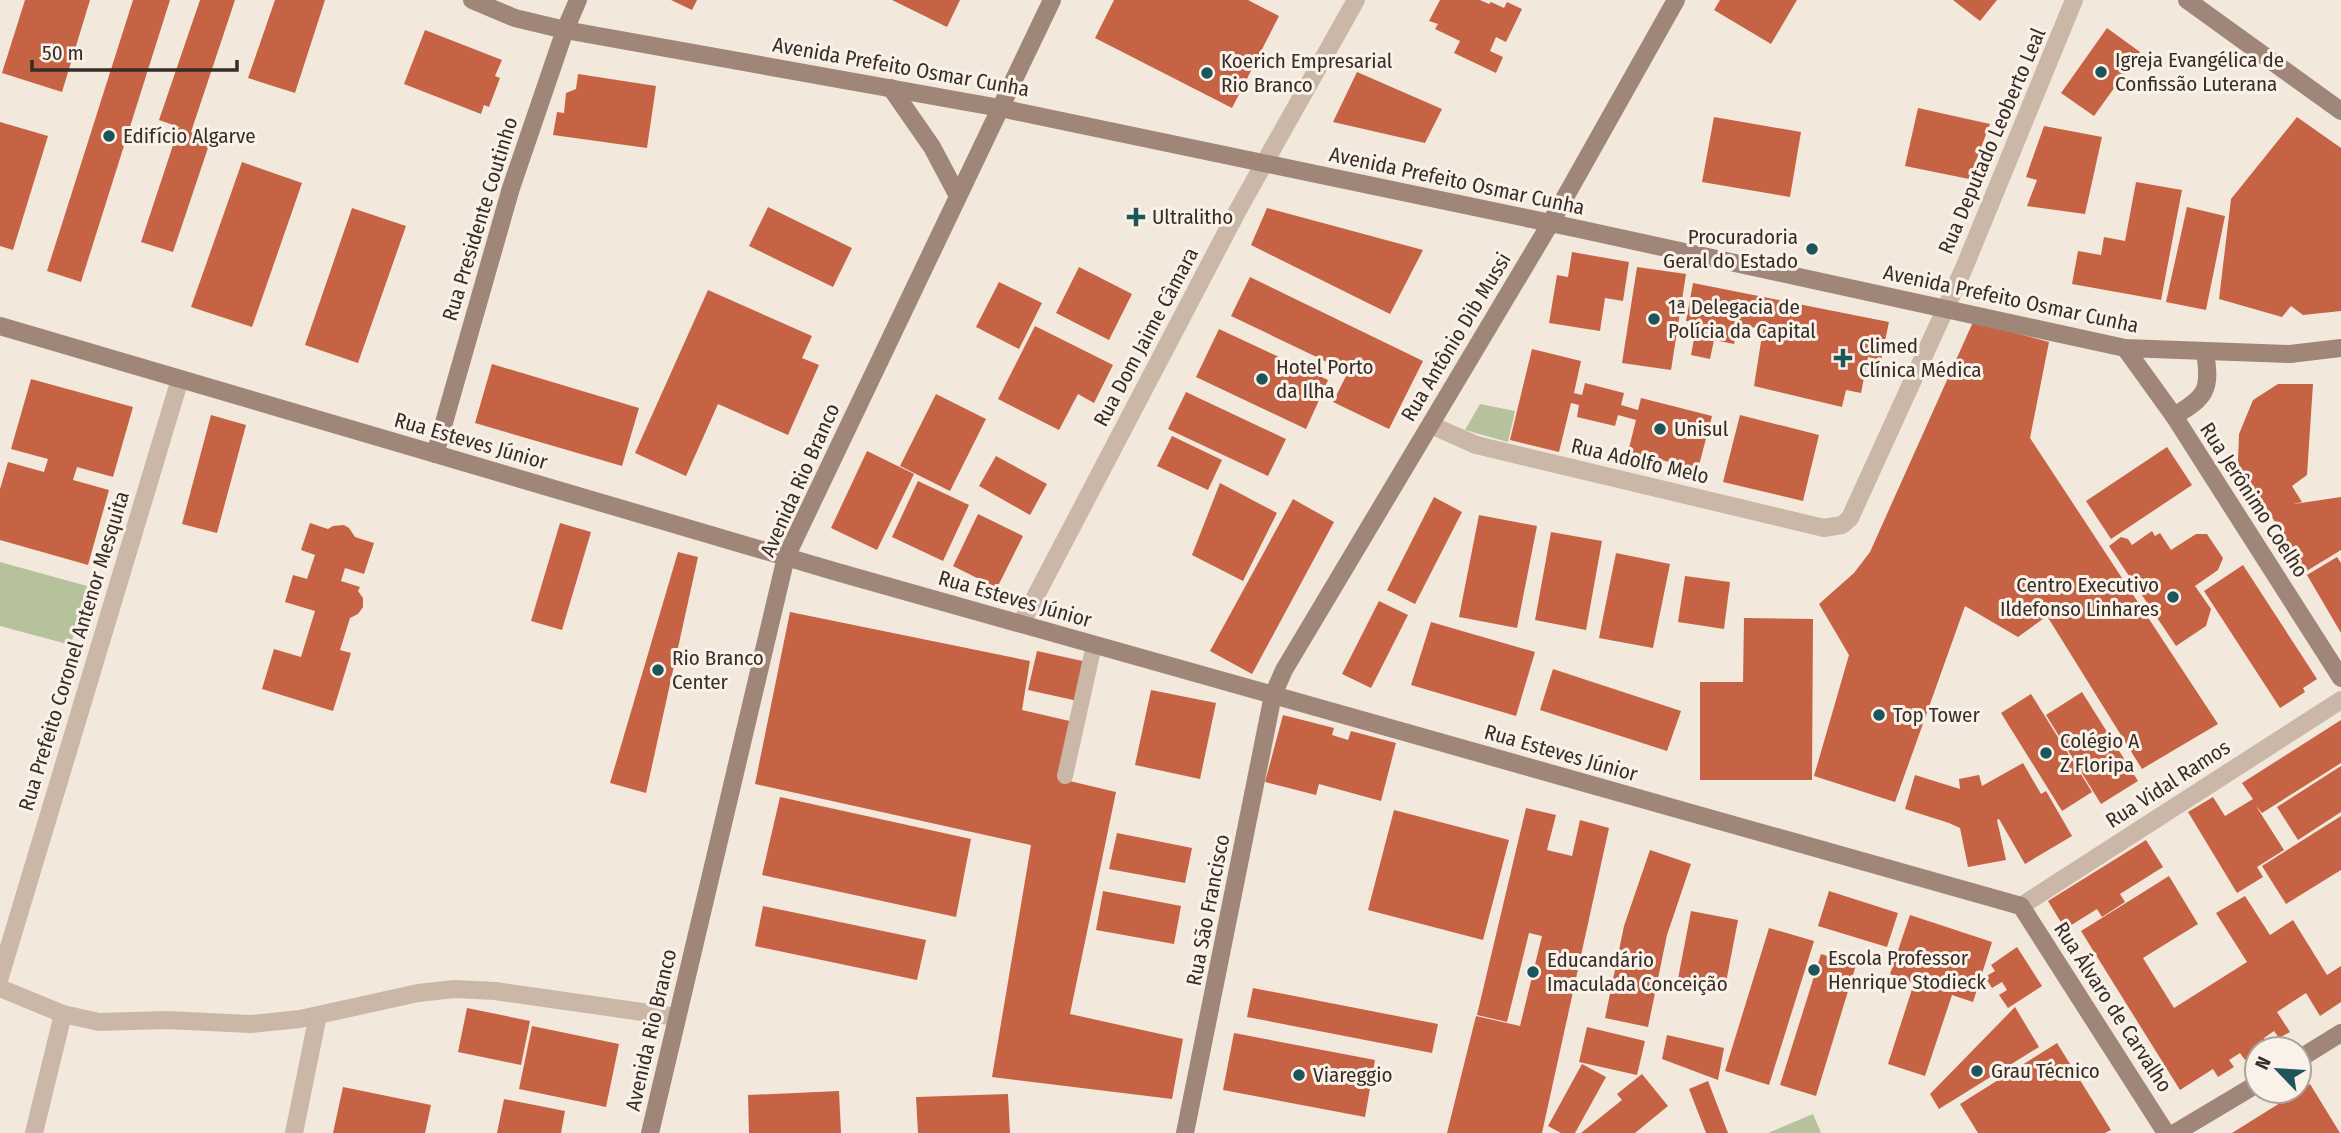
<svg xmlns="http://www.w3.org/2000/svg" width="2341" height="1133" viewBox="0 0 2341 1133" font-family="'Fira Sans Condensed',sans-serif">
<rect width="100%" height="100%" fill="#f2e8dc"/>
<g fill="#b6c29c">
<path d="M1480,404L1515,411L1508,442L1465,430Z"/>
<path d="M0,562L87,586L71,645L0,626Z"/>
<path d="M1813,1114L1821,1133H1768Z"/>
</g>
<g fill="#c76345">
<path d="M25,0H90L62,92L2,73Z"/>
<path d="M133,0H170L81,282L47,271Z"/>
<path d="M200,0H235L191,132L211,139L173,252L141,242L179,127L159,120Z"/>
<path d="M275,0H325L295,93L248,78Z"/>
<path d="M671,0H697L692,10Z"/>
<path d="M892,0H960L947,27Z"/>
<path d="M1114,0H1248L1279,16L1232,108L1095,38Z"/>
<path d="M1440,0H1480L1489,4L1491,2L1504,8L1507,2L1522,9L1506,42L1496,37L1490,51L1503,57L1496,73L1454,53L1460,41L1435,29L1438,24L1429,21Z"/>
<path d="M1720,0H1797L1771,44L1714,10Z"/>
<path d="M1953,0H1997L1980,21Z"/>
<path d="M2107,28L2140,52L2094,116L2061,93Z"/>
<path d="M425,30L502,60L495,76L500,78L489,107L484,105L481,114L404,84Z"/>
<path d="M1357,72L1442,109L1425,143L1333,122Z"/>
<path d="M578,74L656,86L647,148L553,135L557,112L564,113L566,93L576,89Z"/>
<path d="M1918,108L1990,124L1969,179L1905,166Z"/>
<path d="M1714,117L1801,132L1790,197L1702,182Z"/>
<path d="M2297,117L2341,148V311L2303,315L2291,306L2282,317L2219,299L2231,199Z"/>
<path d="M0,122L48,136L13,250L0,246Z"/>
<path d="M2044,126L2102,137L2085,214L2027,206L2037,180L2026,177Z"/>
<path d="M242,162L302,183L252,327L191,307Z"/>
<path d="M2136,182L2182,190L2161,300L2072,284L2078,251L2101,255L2104,237L2125,241Z"/>
<path d="M768,207L852,248L833,287L749,246Z"/>
<path d="M2187,207L2225,216L2206,310L2166,302Z"/>
<path d="M352,208L406,226L358,363L305,345Z"/>
<path d="M1267,208L1423,250L1390,314L1251,245Z"/>
<path d="M1572,252L1629,262L1623,301L1605,298L1600,331L1549,323L1557,275L1568,277Z"/>
<path d="M1079,267L1132,294L1109,340L1056,313Z"/>
<path d="M1637,267L1686,274L1671,370L1622,363Z"/>
<path d="M1250,277L1423,361L1389,429L1333,402L1348,372L1231,316Z"/>
<path d="M999,282L1042,303L1019,349L976,327Z"/>
<path d="M1693,283L1889,322L1881,360L1868,357L1861,393L1846,390L1842,407L1754,386L1763,329L1738,325L1734,344L1714,340L1710,359L1691,355L1697,323L1686,321Z"/>
<path d="M708,290L812,336L802,358L819,365L788,435L718,404L686,476L635,453Z"/>
<path d="M1973,322L2049,342L2030,438L2218,724L2142,769L2047,616L2018,637L1965,606L1895,802L1814,776L1849,655L1819,604L1854,573L1870,552Z"/>
<path d="M1035,326L1113,365L1094,403L1078,394L1059,430L998,399Z"/>
<path d="M1219,329L1328,380L1306,429L1196,377Z"/>
<path d="M1532,349L1581,361L1574,393L1582,395L1585,383L1624,393L1621,405L1638,410L1641,398L1712,416L1698,469L1628,452L1636,420L1618,415L1615,426L1577,417L1579,405L1571,403L1559,452L1510,440Z"/>
<path d="M492,364L639,408L622,466L475,423Z"/>
<path d="M31,379L133,407L113,477L77,467L73,480L109,490L88,565L0,540V489L8,462L44,472L48,459L11,449Z"/>
<path d="M2278,384H2313L2307,475L2292,486L2302,502L2294,504L2341,497V550L2305,572L2266,507L2242,477L2238,461L2239,434L2253,400Z"/>
<path d="M1186,392L1286,439L1268,476L1168,429Z"/>
<path d="M936,394L986,419L950,491L900,466Z"/>
<path d="M211,415L246,425L217,533L182,524Z"/>
<path d="M1740,415L1819,435L1803,501L1723,482Z"/>
<path d="M1172,436L1222,460L1208,490L1157,466Z"/>
<path d="M2167,447L2192,485L2111,539L2086,501Z"/>
<path d="M867,451L914,474L877,550L831,528Z"/>
<path d="M996,456L1047,484L1030,515L979,486Z"/>
<path d="M918,481L969,505L943,561L892,537Z"/>
<path d="M1220,483L1277,513L1243,581L1192,555Z"/>
<path d="M1434,497L1462,512L1415,604L1387,590Z"/>
<path d="M1293,499L1334,522L1252,674L1210,651Z"/>
<path d="M978,514L1023,536L997,588L953,566Z"/>
<path d="M1479,515L1537,526L1517,628L1459,617Z"/>
<path d="M310,523L328,529L333,526L344,525L349,528L355,537L374,543L364,574L345,568L341,581L360,587L358,591L363,598V607L358,614L350,618L340,650L351,653L333,711L262,689L274,649L301,657L315,611L285,602L293,575L307,579L315,555L301,550Z"/>
<path d="M560,523L591,532L562,630L531,621Z"/>
<path d="M2152,531L2155,536L2160,533L2171,550L2196,534H2207L2223,558L2218,570L2195,586L2211,609L2206,626L2176,646L2109,546L2121,537L2128,539L2132,545Z"/>
<path d="M1551,532L1602,541L1586,630L1535,620Z"/>
<path d="M678,552L698,557L646,793L610,783Z"/>
<path d="M1616,553L1670,564L1653,648L1599,638Z"/>
<path d="M2337,557L2341,563V633L2307,575Z"/>
<path d="M2243,565L2317,679L2303,688L2305,692L2280,708L2204,591Z"/>
<path d="M1685,576L1730,582L1724,629L1678,622Z"/>
<path d="M1379,601L1408,615L1371,688L1342,674Z"/>
<path d="M790,612L1030,661L1022,710L1074,722L1061,779L1116,792L1070,1014L1183,1039L1172,1099L992,1077L1031,845L755,784Z"/>
<path d="M1744,618L1813,619L1812,780H1700V682H1743Z"/>
<path d="M1431,622L1535,652L1516,716L1411,685Z"/>
<path d="M1037,651L1087,662L1078,701L1028,690Z"/>
<path d="M1553,669L1681,711L1667,751L1540,710Z"/>
<path d="M1151,690L1216,703L1200,779L1135,765Z"/>
<path d="M2082,692L2138,781L2101,804L2046,715Z"/>
<path d="M2031,694L2092,792L2062,811L2001,713Z"/>
<path d="M1283,715L1334,728L1332,735L1348,740L1351,731L1396,743L1381,801L1319,784L1316,795L1265,782Z"/>
<path d="M2341,720V763L2262,813L2256,806L2284,850L2257,867L2263,877L2237,893L2188,812L2213,797L2225,816L2253,799L2242,783Z"/>
<path d="M2023,763L2041,794L2046,791L2072,836L2025,864L1999,819L1997,820L2006,860L1968,867L1960,828L1949,823L1905,809L1915,775L1960,789L1959,779L1979,775L1982,786Z"/>
<path d="M2341,766V812L2298,840L2277,807Z"/>
<path d="M780,797L971,839L956,917L762,875Z"/>
<path d="M1526,808L1556,815L1547,850L1572,856L1580,820L1609,828L1542,1133H1447L1476,1016L1520,1026L1542,936L1529,933L1507,1022L1477,1015Z"/>
<path d="M1394,810L1509,840L1483,940L1368,910Z"/>
<path d="M2341,816V870L2286,904L2262,866Z"/>
<path d="M1117,833L1192,848L1185,883L1109,869Z"/>
<path d="M2146,840L2163,867L2120,894L2125,902L2102,917L2097,909L2065,929L2048,901Z"/>
<path d="M1650,850L1691,864L1667,935L1648,1027L1605,1018L1624,926Z"/>
<path d="M2169,876L2198,924L2143,958L2174,1008L2247,962L2216,913L2245,896L2270,935L2293,920L2327,975L2341,966V1002L2320,1016L2306,993L2277,1012L2290,1032L2279,1038L2274,1031L2264,1038L2268,1045L2257,1049V1052L2245,1060L2240,1053L2229,1060L2234,1067L2218,1077L2213,1069L2180,1090L2081,931Z"/>
<path d="M1103,891L1181,906L1174,944L1096,930Z"/>
<path d="M1829,891L1898,913L1887,947L1818,926Z"/>
<path d="M763,906L926,940L917,980L755,946Z"/>
<path d="M1691,911L1738,920L1724,993L1677,984Z"/>
<path d="M1910,915L1992,942L1973,1002L1952,995L1925,1076L1888,1064L1914,983L1890,974Z"/>
<path d="M1769,928L1814,941L1769,1085L1725,1071Z"/>
<path d="M2017,947L2042,986L2008,1008L1999,995L2007,990L2002,982L1992,988L1985,977L1995,971L1991,965Z"/>
<path d="M1821,954L1856,965L1816,1096L1780,1085Z"/>
<path d="M1253,988L1438,1024L1432,1053L1247,1017Z"/>
<path d="M2015,1007L2039,1047L1939,1109L1930,1094Z"/>
<path d="M467,1008L530,1021L521,1065L458,1052Z"/>
<path d="M532,1026L619,1044L606,1107L519,1089Z"/>
<path d="M1587,1027L1645,1041L1637,1075L1579,1062Z"/>
<path d="M1234,1033L1375,1060L1365,1117L1223,1090Z"/>
<path d="M1667,1035L1724,1048L1718,1080L1662,1059Z"/>
<path d="M2057,1043L2111,1130L2105,1133H1978L1960,1104Z"/>
<path d="M1582,1064L1606,1077L1575,1133H1561L1548,1126Z"/>
<path d="M1642,1074L1668,1106L1635,1133H1581L1622,1100L1617,1094Z"/>
<path d="M1708,1081L1728,1133H1706L1689,1089Z"/>
<path d="M2310,1084L2340,1133H2232L2299,1091Z"/>
<path d="M343,1087L431,1105L425,1133H333Z"/>
<path d="M839,1091L841,1133H749L748,1095Z"/>
<path d="M1008,1094L1010,1133H918L916,1097Z"/>
<path d="M504,1099L565,1111L561,1133H497Z"/>
</g>
<g fill="none" stroke-linecap="round" stroke-linejoin="round">
<path stroke="#cbb7a8" stroke-width="16" d="M1065,776L1094,645"/>
<g stroke="#cbb7a8" stroke-width="18">
<path d="M1431,425L1476,445L1824,528L1842,525L1850,518L1964,268L2074,0"/>
<path d="M1021,624L1238,210L1356,0"/>
<path d="M2021,906L2341,700"/>
<path d="M0,977L180,379"/>
<path d="M0,988L63,1014L99,1022L166,1020L251,1024L300,1019L418,993L455,989L495,991L677,1017"/>
<path d="M34,1133L63,1014"/>
<path d="M294,1133L318,1015"/>
</g>
<g stroke="#9f8679" stroke-width="18">
<path d="M472,0L515,18L565,30L1000,108L1579,229L2125,348L2290,354L2341,348"/>
<path d="M2187,0L2341,111"/>
<path d="M891,88L932,147L958,196"/>
<path d="M0,326L837,572L2021,906L2166,1133"/>
<path d="M2125,348L2174,416L2341,678"/>
<path d="M2174,416C2207,397 2211,389 2205,352"/>
<path d="M435,454L511,188L565,30L578,0"/>
<path d="M2299,1059L2341,1033"/>
<path d="M650,1133L786,557L1052,0"/>
<path d="M1185,1133L1273,695L1284,670L1550,224L1676,0"/>
<path d="M2175,1133L2257,1084"/>
</g>
</g>
<g fill="#1d565a" stroke="#faf2e9" stroke-width="2.5">
<circle cx="2101" cy="72" r="7"/>
<circle cx="1207" cy="73" r="7"/>
<circle cx="109" cy="136" r="7"/>
<path d="M1132.5 206.5h7v7h7v7h-7v7h-7v-7h-7v-7h7z"/>
<circle cx="1812" cy="249" r="7"/>
<circle cx="1654" cy="319" r="7"/>
<path d="M1839.5 347.5h7v7h7v7h-7v7h-7v-7h-7v-7h7z"/>
<circle cx="1262" cy="379" r="7"/>
<circle cx="1660" cy="429" r="7"/>
<circle cx="2173" cy="597" r="7"/>
<circle cx="658" cy="670" r="7"/>
<circle cx="1879" cy="715" r="7"/>
<circle cx="2046" cy="753" r="7"/>
<circle cx="1814" cy="970" r="7"/>
<circle cx="1533" cy="972" r="7"/>
<circle cx="1977" cy="1071" r="7"/>
<circle cx="1299" cy="1075" r="7"/>
</g>
<g text-anchor="middle" stroke-width="6" stroke-linejoin="round" paint-order="stroke">
<g font-size="21" fill="#372d28" stroke="#faf2e9" text-anchor="start">
<text x="2115" y="67">Igreja Evangélica de<tspan x="2115" dy="24">Confissão Luterana</tspan></text>
<text x="1221" y="68">Koerich Empresarial<tspan x="1221" dy="24">Rio Branco</tspan></text>
<text x="123" y="143">Edifício Algarve</text>
<text x="1152" y="224">Ultralitho</text>
<text x="1798" y="244" text-anchor="end">Procuradoria<tspan x="1798" dy="24">Geral do Estado</tspan></text>
<text x="1668" y="314">1ª Delegacia de<tspan x="1668" dy="24">Polícia da Capital</tspan></text>
<text x="1859" y="353">Climed<tspan x="1859" dy="24">Clínica Médica</tspan></text>
<text x="1276" y="374">Hotel Porto<tspan x="1276" dy="24">da Ilha</tspan></text>
<text x="1674" y="436">Unisul</text>
<text x="2159" y="592" text-anchor="end">Centro Executivo<tspan x="2159" dy="24">Ildefonso Linhares</tspan></text>
<text x="672" y="665">Rio Branco<tspan x="672" dy="24">Center</tspan></text>
<text x="1893" y="722">Top Tower</text>
<text x="2060" y="748">Colégio A<tspan x="2060" dy="24">Z Floripa</tspan></text>
<text x="1828" y="965">Escola Professor<tspan x="1828" dy="24">Henrique Stodieck</tspan></text>
<text x="1547" y="967">Educandário<tspan x="1547" dy="24">Imaculada Conceição</tspan></text>
<text x="1991" y="1078">Grau Técnico</text>
<text x="1313" y="1082">Viareggio</text>
</g>
<g font-size="21" fill="#372d28" stroke="#faf2e9">
<text transform="translate(901 67) rotate(10)" y="7">Avenida Prefeito Osmar Cunha</text>
<text transform="translate(1992 141) rotate(-67)" y="7">Rua Deputado Leoberto Leal</text>
<text transform="translate(1457 181) rotate(12)" y="7">Avenida Prefeito Osmar Cunha</text>
<text transform="translate(480 219) rotate(-73)" y="7">Rua Presidente Coutinho</text>
<text transform="translate(2011 299) rotate(12)" y="7">Avenida Prefeito Osmar Cunha</text>
<text transform="translate(1146 337) rotate(-62)" y="7">Rua Dom Jaime Câmara</text>
<text transform="translate(1456 337) rotate(-59)" y="7">Rua Antônio Dib Mussi</text>
<text transform="translate(471 441) rotate(16)" y="7">Rua Esteves Júnior</text>
<text transform="translate(1640 461) rotate(13)" y="7">Rua Adolfo Melo</text>
<text transform="translate(800 480) rotate(-66)" y="7">Avenida Rio Branco</text>
<text transform="translate(2254 500) rotate(57)" y="7">Rua Jerônimo Coelho</text>
<text transform="translate(1015 599) rotate(16)" y="7">Rua Esteves Júnior</text>
<text transform="translate(74 651) rotate(-73)" y="7">Rua Prefeito Coronel Antenor Mesquita</text>
<text transform="translate(1561 753) rotate(16)" y="7">Rua Esteves Júnior</text>
<text transform="translate(2168 784) rotate(-33)" y="7">Rua Vidal Ramos</text>
<text transform="translate(1208 910) rotate(-79)" y="7">Rua São Francisco</text>
<text transform="translate(2113 1007) rotate(57)" y="7">Rua Álvaro de Carvalho</text>
<text transform="translate(651 1030) rotate(-77)" y="7">Avenida Rio Branco</text>
</g>
</g>
<g transform="translate(2278 1070) rotate(295)"><circle r="33" fill="#faf2e9" stroke="#aca39c" stroke-width="2"/>
<path d="M0-5L12 26L0 18L-12 26Z" fill="#1d565a"/>
<text y="-10" font-size="19" font-weight="bold" text-anchor="middle" fill="#372d28">N</text>
</g>
<path d="M32 60v10h205v-10" fill="none" stroke="#372d28" stroke-width="3.5"/>
<text x="42" y="60" font-size="21" fill="#372d28" stroke="#faf2e9" stroke-width="5" paint-order="stroke">50 m</text>
</svg>
